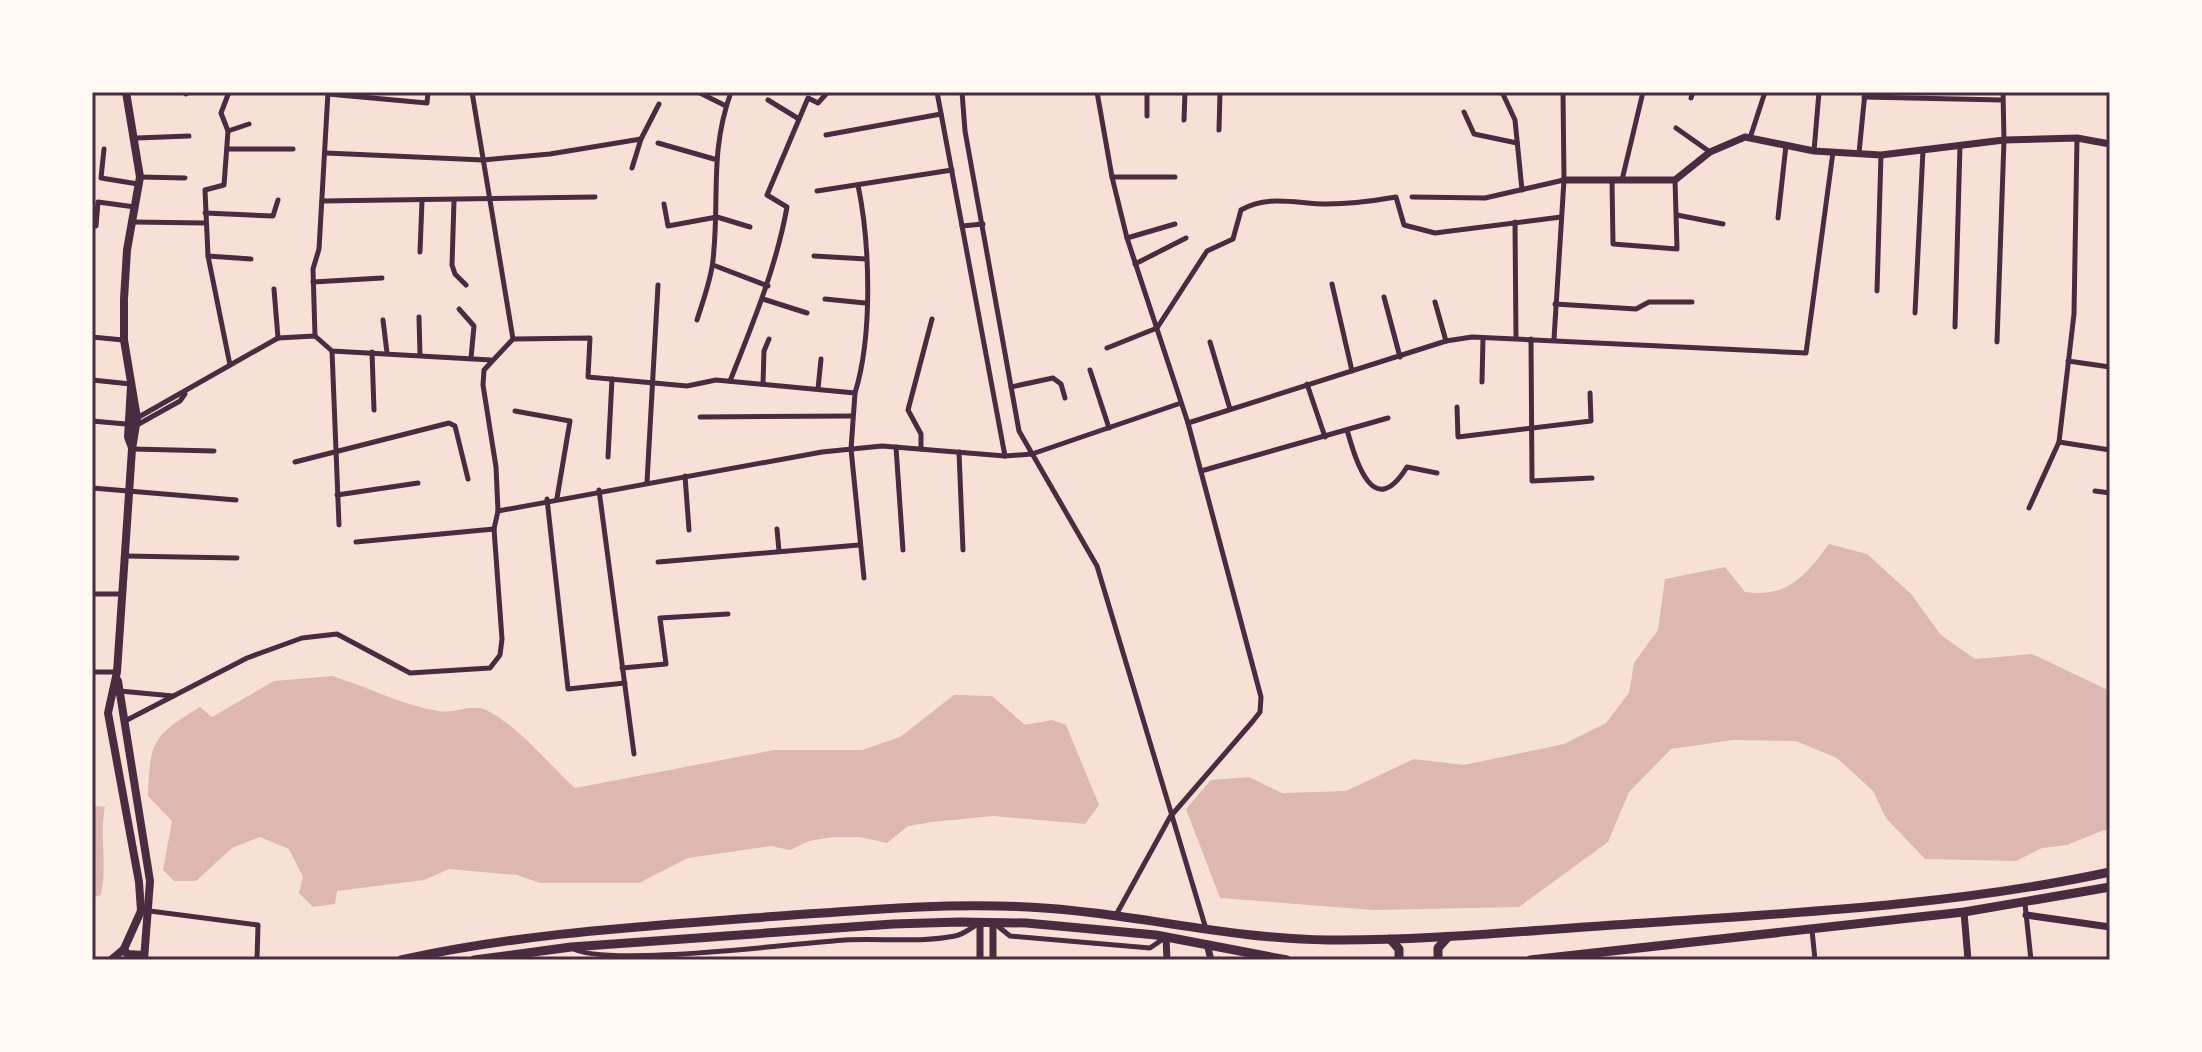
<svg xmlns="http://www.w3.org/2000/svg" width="2202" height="1052" viewBox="0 0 2202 1052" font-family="Poppins,sans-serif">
<rect width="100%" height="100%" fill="#f7e1d7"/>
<g fill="#dcb8b0">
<path d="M1829,544L1867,554L1911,594L1941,635L1975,659L2032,654L2110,691V831L2104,830L2067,845L2042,848L2016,861L1925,859L1886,818L1873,791L1837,758L1796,741L1733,740L1671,749L1629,792L1608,842L1519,907L1374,910L1220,898L1186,809L1211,780L1249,777L1282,793L1346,791L1414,759L1464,765L1564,744L1606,723L1629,693L1634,663L1658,630L1665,579L1725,567L1745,592C1788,598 1805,576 1829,544Z"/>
<path d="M332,676C368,687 402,705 438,711C453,714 474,703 486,710C520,727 547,763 575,788L774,750H862L900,737L954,695L992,696L1025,725L1052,720L1066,725L1099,805L1085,824L993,816L932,822L908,826L887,843L859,837H833L809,841L790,850L771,846L688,858L639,883H540L517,875L449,869L424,880L337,891L335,904L313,907L299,893L303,877L289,849L260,837L232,848L196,881H174L163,870L172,821L148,796C150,741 152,736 200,707L212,717L274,681Z"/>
<path d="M92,806L105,807C99,836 108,865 101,895L92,898Z"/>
</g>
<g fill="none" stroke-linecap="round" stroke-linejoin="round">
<g stroke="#4a2c40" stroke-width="5">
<path d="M229,92L221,113L228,131L224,185L205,190L208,256L230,365"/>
<path d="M698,92L726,106"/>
<path d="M937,92L1005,456"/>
<path d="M962,92L965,131L1019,431L1097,566L1206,929"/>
<path d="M1097,92L1112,177L1127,238L1188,423L1261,697L1260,712L1253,721L1170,817L1116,915"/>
<path d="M1147,92V116"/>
<path d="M1502,92L1515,120L1522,190"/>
<path d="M186,94V92"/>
<path d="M328,94L427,103L428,92"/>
<path d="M1864,97L2002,100"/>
<path d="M1691,98L1693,92"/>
<path d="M768,100L799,119"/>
<path d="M1464,112L1474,134L1517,143"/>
<path d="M1184,120L1185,92"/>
<path d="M1676,128L1710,152"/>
<path d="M1219,130L1220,92"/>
<path d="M228,131L249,124"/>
<path d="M826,135L941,114"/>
<path d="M137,138L189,136"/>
<path d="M1750,138L1765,92"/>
<path d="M658,143L714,159"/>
<path d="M104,149L101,178L138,184"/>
<path d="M228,149H293"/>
<path d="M1814,151L1819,92"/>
<path d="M326,153L483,160L550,154L641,139"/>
<path d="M1859,153L1865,92"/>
<path d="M632,168L641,139L659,104"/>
<path d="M140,177L185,178"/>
<path d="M1112,177H1175"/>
<path d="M1612,180L1613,244L1677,249L1675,180"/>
<path d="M1622,180L1643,92"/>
<path d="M817,191L952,170"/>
<path d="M1412,197L1485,198L1564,180"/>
<path d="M322,201L595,197"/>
<path d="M454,201L452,265L455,274L466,285"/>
<path d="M664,204L668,226L717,217L750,227"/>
<path d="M205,213L273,216L278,200"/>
<path d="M1677,215L1723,224"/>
<path d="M1778,218L1786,145"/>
<path d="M133,222L205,223"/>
<path d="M1515,222L1516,338"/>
<path d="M96,226L98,202L135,207"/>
<path d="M962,226L983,224"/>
<path d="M1127,238L1175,224"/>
<path d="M420,252L422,201"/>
<path d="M208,256L251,259"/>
<path d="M814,256L866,259"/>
<path d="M1135,264L1186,238"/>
<path d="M713,265L768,286"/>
<path d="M313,282L382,278"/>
<path d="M1332,284L1352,371"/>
<path d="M274,289L278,338"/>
<path d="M1877,291L1881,155"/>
<path d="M92,297V300"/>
<path d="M1384,297L1400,357"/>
<path d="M763,299L807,313"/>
<path d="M825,299L865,303"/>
<path d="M1435,302L1446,341"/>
<path d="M1555,304L1636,309L1649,302H1692"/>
<path d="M459,309L474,326L471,358"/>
<path d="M1915,313L1923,150"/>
<path d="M419,317L420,355"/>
<path d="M383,320L387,353"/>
<path d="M697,320C703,301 711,280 713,260C720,197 709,154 731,92"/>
<path d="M1955,327L1960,145"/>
<path d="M315,336L313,269L319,249L328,92"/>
<path d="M92,337L123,340"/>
<path d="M513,339L590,338L588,377L687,386L716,380L855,393L851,449L864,578"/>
<path d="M1531,339L1532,481L1592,478"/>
<path d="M1554,339L1564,180L1563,92"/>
<path d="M1210,342L1230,409"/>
<path d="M1997,342L2004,140L2003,92"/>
<path d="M1107,348L1157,328L1207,251L1233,239L1241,210C1267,194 1298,204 1327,204C1350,204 1373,201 1396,197L1404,225L1435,233L1561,217"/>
<path d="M332,351L339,525"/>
<path d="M372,352L374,410"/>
<path d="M2068,361L2110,367"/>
<path d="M1090,370L1109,428"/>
<path d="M92,380L131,384"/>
<path d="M730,381C753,323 776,268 787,207L767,195L808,98L818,103L828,92"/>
<path d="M1482,382L1483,338"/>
<path d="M763,384L764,351L769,339"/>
<path d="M1307,384L1325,437"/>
<path d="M1011,387L1053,378L1061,384L1065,398"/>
<path d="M818,389L821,359"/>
<path d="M855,393C873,335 870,243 858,185"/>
<path d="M1457,407L1458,437L1591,421L1590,393"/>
<path d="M515,411L570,421L557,498"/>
<path d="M700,417L852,416"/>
<path d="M137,418L278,338L315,336L332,351L491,360"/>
<path d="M92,421L137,425L180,401L185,394"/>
<path d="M1188,423L1446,341L1472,337L1806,353L1833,152"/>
<path d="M1347,430C1356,461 1373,522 1407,467L1437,473"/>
<path d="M2059,442L2110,450"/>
<path d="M896,447L903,550"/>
<path d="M133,449L214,451"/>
<path d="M921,449V434L908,410L932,319"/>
<path d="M959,452L963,550"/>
<path d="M608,457L612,379"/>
<path d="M295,462L449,423L455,426L468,479"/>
<path d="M1201,471L1388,418"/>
<path d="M685,476L689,530"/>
<path d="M647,482L658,285"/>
<path d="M92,488L236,500"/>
<path d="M599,490L634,754"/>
<path d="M2095,491L2110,493"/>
<path d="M337,495L418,483"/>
<path d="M547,499L568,689L625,683"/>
<path d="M2029,508L2059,442L2074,314L2077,138"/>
<path d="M498,511L822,452L882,446L1005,456L1032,454L1181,403"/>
<path d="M777,529L779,551"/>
<path d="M356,542L494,529"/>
<path d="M125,556L237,558"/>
<path d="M658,562L859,545"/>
<path d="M92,594H122"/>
<path d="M622,668L666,664L660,618L728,614"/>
<path d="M92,672H117"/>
<path d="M120,691L173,696"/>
<path d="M125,721L247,658L302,638L337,634L410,673L490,668L500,655L502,639L494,529L498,511L496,467L483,385L484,370L513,339L472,92"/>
<path d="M2025,904L2031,960"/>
<path d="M150,911L258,925L257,960"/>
<path d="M994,923L1010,936L1150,948L1166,937"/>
<path d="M1812,930L1815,960"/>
<path d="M572,948C604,968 796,943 845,940C880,938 920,943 955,936C962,935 970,929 976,925"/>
</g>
<g stroke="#4a2c40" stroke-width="7">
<path d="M1564,180H1675L1710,152L1745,137L1814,151L1881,155L2004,140L2077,138L2110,144"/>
<path d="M1964,912L1968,960"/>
<path d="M2026,915L2110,927"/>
<path d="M1166,937L1167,960"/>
<path d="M1207,944L1211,960"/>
<path d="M980,960V922"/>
<path d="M993,960V922"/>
</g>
<g stroke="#4a2c40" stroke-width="8">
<path d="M131,386L128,437L132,448"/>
<path d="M118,681L150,881L144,960"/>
<path d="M124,949L127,954L144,955"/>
<path d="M111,960L124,949L141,911L139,882L108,713L117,672L132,449L137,418L124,340V299L127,250L140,177L126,92"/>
</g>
<g stroke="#4a2c40" stroke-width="9">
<path d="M1390,939L1399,949V960"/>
<path d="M401,960C517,934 634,927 752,918C844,912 936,902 1028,907C1128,912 1228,939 1328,940C1429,941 1529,930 1630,924C1790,913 1952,906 2110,872"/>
<path d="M474,960L571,947L893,924L960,922L1026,923L1156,935L1287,960"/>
<path d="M1438,960V948L1447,938"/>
<path d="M1530,960L1964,912L2110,887"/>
</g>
</g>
<rect width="2202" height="1052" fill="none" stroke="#fffaf5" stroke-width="188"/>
<rect x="94" y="94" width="2014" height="864" fill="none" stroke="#4a2c40" stroke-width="3"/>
</svg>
